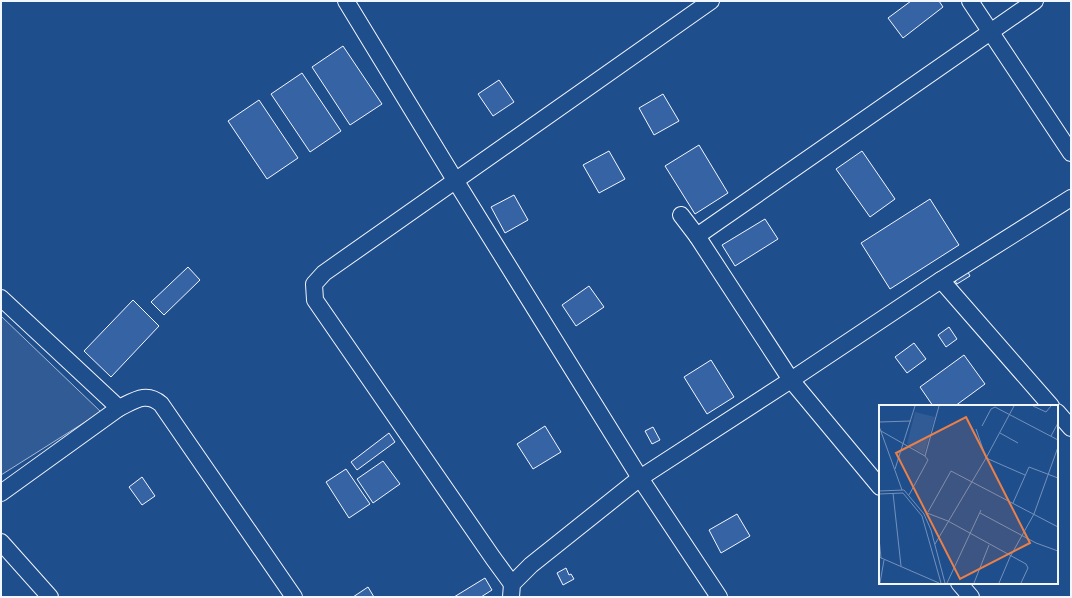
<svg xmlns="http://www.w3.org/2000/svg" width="1072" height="598" viewBox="0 0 1072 598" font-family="'Archivo Narrow',sans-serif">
<rect width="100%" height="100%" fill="#1f4e8c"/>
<path fill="#305b95" stroke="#a8bbd7" d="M1,316L101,412L1,475Z"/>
<g fill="#3563a3" stroke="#f2f6ff">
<path d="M911,1H939L943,7L903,38L888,18Z"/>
<path d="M343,46L382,104L350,125L312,67Z"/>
<path d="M302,73L341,131L310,152L271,94Z"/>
<path d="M499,80L514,102L493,116L478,94Z"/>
<path d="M663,94L679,121L654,135L639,108Z"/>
<path d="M259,100L298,158L267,179L228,121Z"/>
<path d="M699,145L728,193L695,214L665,166Z"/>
<path d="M609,151L625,179L599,193L583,165Z"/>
<path d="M862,151L895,199L870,217L836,169Z"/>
<path d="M514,195L528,220L505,233L491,207Z"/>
<path d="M930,199L959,245L890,289L861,243Z"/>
<path d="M765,219L778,239L735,266L722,245Z"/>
<path d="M965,266L970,276L957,284L951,274Z"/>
<path d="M188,267L200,280L164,315L151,302Z"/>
<path d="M589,286L604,307L576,326L562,305Z"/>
<path d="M133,300L159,326L111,377L84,351Z"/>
<path d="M949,327L957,339L946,347L938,335Z"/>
<path d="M914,343L926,359L907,373L895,357Z"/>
<path d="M964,355L985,384L955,406H933L920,387Z"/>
<path d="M711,360L734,397L707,414L684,377Z"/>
<path d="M545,426L561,452L533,469L517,444Z"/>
<path d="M653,427L660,440L652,444L645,431Z"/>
<path d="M389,433L395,442L357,470L351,462Z"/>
<path d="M383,461L400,484L373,503L357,479Z"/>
<path d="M346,469L370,504L349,518L326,482Z"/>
<path d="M142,477L155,496L142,505L129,487Z"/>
<path d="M737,514L750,536L721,553L709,530Z"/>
<path d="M566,568L569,575L571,574L574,579L563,585L557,573Z"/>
<path d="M485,578L492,590L481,597H454Z"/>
<path d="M368,587L374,597H353Z"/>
</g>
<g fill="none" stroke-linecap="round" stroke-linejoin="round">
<defs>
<g id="minor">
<path d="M346,1L455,180L640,478L719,597"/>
<path d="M970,1L1071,153"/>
<path d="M681,215L697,236L791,380L880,487"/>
<path d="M697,236L1035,1"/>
<path d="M941,280L1051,406"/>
<path d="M1,298L119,408L1,493"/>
<path d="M119,408C134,401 146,391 161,404L294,597"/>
<path d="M1057,412L1071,428"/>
<path d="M1,542L50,597"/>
<path d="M959,583L971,597"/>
<path d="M512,584L493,558L315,300L314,284L324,273L711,1"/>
<path d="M511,597L512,584L531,565L640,478L791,380L941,280L1071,198"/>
</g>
</defs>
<use href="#minor" stroke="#f2f6ff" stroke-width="18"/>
<use href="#minor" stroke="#1f4e8c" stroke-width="16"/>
</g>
<g transform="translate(879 405)">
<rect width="179" height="179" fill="#1f4e8c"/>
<path d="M36,7L56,12L45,49L28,39Z" fill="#305b95"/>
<path fill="none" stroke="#7391ba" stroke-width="1" d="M154,1L167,7L172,1M0,17L32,16M0,21L23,85M103,21L112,4L116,2L179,35M97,24L107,53L146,70M2,26L46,51L60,1M121,28L139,38M172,31L179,18M16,64L36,1M0,86L25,85L45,109L52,125L66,178M14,88L22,161M0,89L24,88L43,111L62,178M30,90L49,55L46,51M134,98L150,62L179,73M49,107L72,66L179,122M48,108L69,116L147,159L149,163L142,178M101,108L157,138L179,146M0,133L2,153M56,139L107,53L135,1M0,152L60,178M1,178L5,155M68,178L102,105M95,178L110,140M120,178L131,152L155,109L179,42"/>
<path fill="#ea8049" fill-opacity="0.15" stroke="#ea8049" stroke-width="2" d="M87,12L151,138L81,174L17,48Z"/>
<rect width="179" height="179" fill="none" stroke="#f2f6ff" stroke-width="2"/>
</g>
<rect width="1072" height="598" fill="none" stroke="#f2f6ff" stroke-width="4"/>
</svg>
